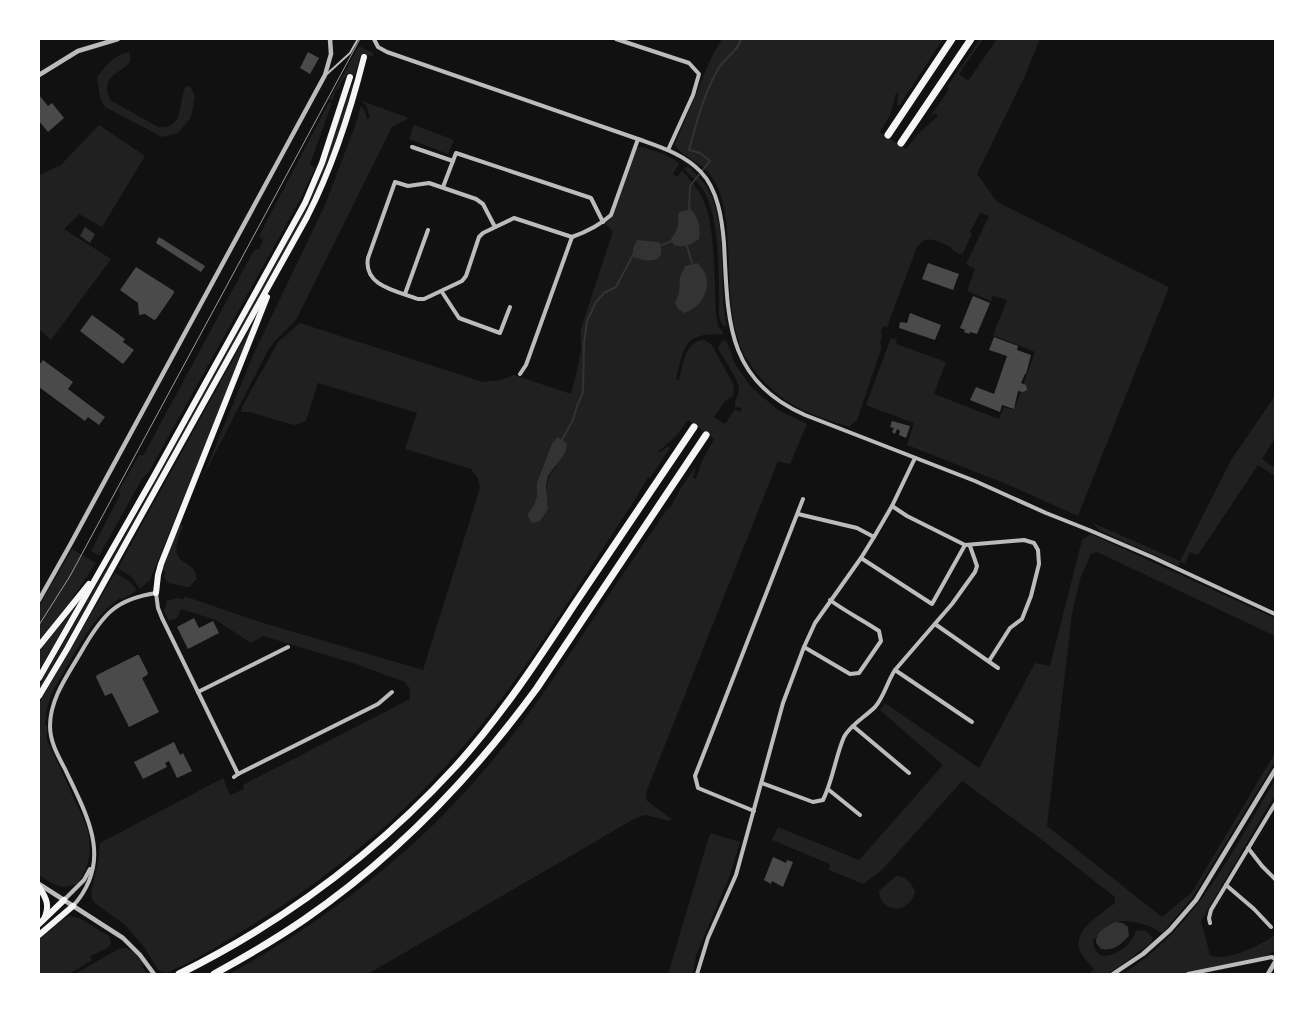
<svg xmlns="http://www.w3.org/2000/svg" width="1314" height="1013" viewBox="0 0 1314 1013" font-family="'IBM Plex Serif',serif">
<rect width="100%" height="100%" fill="#111"/>
<g fill="#202020" fill-rule="evenodd">
<path d="M722,39H943L899,106L897,105L898,93H896L890,115L880,132L906,149L918,134L938,116L936,113L930,117L949,89L947,87L980,39H983L959,74L968,81L997,39H1040L1024,78L977,174L997,202L1169,287L1078,516L1009,485L907,445L914,423L866,405L891,338L897,340L896,344L946,362L934,394L999,419L1004,407L1014,410L1035,352L993,335L1007,300L993,296L991,301L967,291L975,269L966,264L989,216L980,213L970,232L972,234L962,255L951,249V247C937,242 928,233 917,247L887,327L883,326L881,333L882,336L880,344L882,346L857,420L849,427C832,421 814,416 799,408C773,395 746,367 738,339C731,317 730,294 729,271C728,246 728,220 721,196C718,187 713,177 706,170C698,162 677,153 675,144L711,58Z"/>
<path d="M359,46L373,53V56L365,55L360,57L355,75C344,75 342,79 339,89L336,90L332,101L329,100Z"/>
<path d="M129,52C138,70 106,69 107,89C107,92 109,97 110,100L158,127C185,130 178,103 185,87L190,86L195,96L191,117L178,133L162,137L105,107L100,98L97,77C106,65 114,55 129,52Z"/>
<path d="M352,84L356,85C342,132 323,176 302,220L104,577L39,690V685L141,507L305,208L325,163Z"/>
<path d="M362,101L409,118L392,127L296,320L275,341L267,352L201,481L255,351L325,205L356,123L361,106L364,109L367,119L370,118L367,107Z"/>
<path d="M329,102L332,103L310,164L315,168L301,198L150,470L142,479L99,556L91,551L121,493L118,492L139,455L143,456L254,250L259,249L263,240L259,236Z"/>
<path d="M99,125L145,156L102,227L79,214L64,229L111,259L51,340L39,329V175L61,165Z"/>
<path d="M414,125L454,140L448,154L409,139Z"/>
<path d="M641,147L662,153L678,162L679,164L673,174L677,177L682,171C691,180 698,189 703,199C716,227 714,284 716,316L718,325L724,334C684,333 685,344 676,379L679,380C683,366 685,340 704,340L711,344L724,367L734,386L733,396L725,401L714,417L725,424L735,409L740,412L742,409L739,407L735,408C734,400 739,395 739,388C738,379 722,356 718,348L721,342L726,340L735,364L752,388L778,410L807,424L790,464L778,461L647,790L646,800L671,819L670,821L645,815L634,819L368,974H229C328,920 419,849 492,761C532,713 566,660 601,607C623,573 646,541 668,508H670L682,486L696,466L693,478L696,479L702,461L714,439L688,420L677,435L658,452L659,453L668,446L670,448L650,478L648,477L636,498C584,576 536,657 477,730C413,809 335,874 249,927C229,939 210,951 190,962C182,966 174,969 166,973L158,970L145,948L124,924L96,904L92,899L91,892L98,862L100,843L223,778L230,795L244,789L243,785L410,699V689L405,682L356,664L263,636L251,643L216,620L181,609L177,618L169,621L164,611L167,601L177,598L184,599V597L190,598L260,622L423,670L480,488L478,478L471,469L405,449L417,413L318,383L306,421L296,425L290,424L250,412H241L242,407L278,342L300,323L483,382L500,380L514,375L571,394L575,379L581,351V329L613,231L605,224L613,216L637,148ZM552,443L556,467C543,481 547,491 548,509L527,515L534,505L537,496V481Z"/>
<path d="M688,166C694,172 701,179 706,186C730,222 717,285 727,327L722,325L719,316C719,282 721,216 702,188C697,181 690,175 684,169Z"/>
<path d="M253,323H255L150,580L140,589L132,577L118,568Z"/>
<path d="M1275,396V438L1262,459L1275,468V476L1258,465L1198,555L1190,552L1185,564L1180,562L1178,566L1099,530L1089,519L1095,524L1180,561L1231,460Z"/>
<path d="M179,525L183,526C163,573 195,553 197,580H195L190,587H187L168,583L164,577L165,572L162,570Z"/>
<path d="M1091,534L1275,618V636L1097,552L1091,554L1080,579L1072,614L1047,826L1162,917L1192,892L1275,753V762L1192,898L1163,932H1159C1151,924 1124,918 1114,923C1105,926 1100,935 1093,940C1094,966 1119,955 1130,942C1133,939 1134,935 1136,931L1145,930L1153,938L1151,943L1117,968L1106,974H1089L1094,969C1090,964 1084,959 1081,953C1070,931 1100,915 1115,903V897L1037,836L962,781L882,870L863,884L829,870L830,864L772,840L778,827L859,860L943,765L880,710L885,703L979,768L1035,663L1050,666L1082,540Z"/>
<path d="M72,549L96,563L68,605L39,642V606Z"/>
<path d="M115,573L129,581L136,589L135,592L122,599L120,598C94,616 82,641 66,668C60,679 52,690 49,702C46,709 46,717 45,725H47V740L87,827C92,848 91,868 76,885L74,884C61,892 49,881 39,875V703Z"/>
<path d="M73,608L75,609L39,670V650Z"/>
<path d="M1275,780V795L1201,921L1210,955C1226,963 1261,945 1275,935V951L1261,958L1181,974H1122C1196,929 1232,851 1275,780Z"/>
<path d="M710,833L740,842L729,878L696,955L693,974H668Z"/>
<path d="M896,876C906,876 912,883 915,892C909,915 880,913 879,891Z"/>
<path d="M69,916L79,918L109,936L111,944L106,949L90,956L92,960L69,974H39V940L63,919Z"/>
<path d="M124,948C133,949 139,958 144,965L142,967L148,974H75L118,949Z"/>
</g>
<g fill="#333">
<path d="M691,209C699,219 701,227 699,239C691,245 684,248 674,245L671,239C678,230 679,225 678,214L680,212Z"/>
<path d="M85,227L95,234L90,243L80,236Z"/>
<path d="M637,240L659,242C668,263 648,263 634,257L633,249Z"/>
<path d="M697,263C716,278 706,307 684,313L678,309L675,302L679,294L680,277L685,266Z"/>
<path d="M558,437L567,444L565,453L548,476L546,485L548,509L540,521L532,523L527,515L534,505L537,496V482L552,443Z"/>
<path d="M1115,922L1123,923L1128,927L1129,936C1120,945 1114,951 1101,949L1096,943C1096,931 1106,927 1115,922Z"/>
</g>
<g fill="none" stroke-linecap="round" stroke-linejoin="round">
<g stroke="#333" stroke-width="2">
<path d="M689,210L690,186L710,161L700,153L689,150C697,121 704,92 720,66C726,57 739,50 741,39"/>
<path d="M659,246L672,241"/>
<path d="M687,246L692,263"/>
<path d="M561,442L573,420L577,406L583,392L584,343L587,321L596,302L604,293L616,287L634,253"/>
<path d="M39,734H40"/>
</g>
</g>
<g fill="#4a4a4a">
<path d="M308,52L319,58L310,74L300,68Z"/>
<path d="M39,95L48,106L52,103L64,118L48,132L39,121Z"/>
<path d="M159,237L205,266L201,272L156,243Z"/>
<path d="M928,263L959,274L953,290L922,279Z"/>
<path d="M136,267L174,291V293L156,319L154,320L145,314L139,315L138,303L120,290Z"/>
<path d="M973,296L990,303L977,334L970,332L969,334L964,332L965,330L960,328Z"/>
<path d="M910,313L941,325L935,340L899,328L900,322L907,323Z"/>
<path d="M92,315L125,339L123,342L134,350L123,364L80,331Z"/>
<path d="M994,337L1018,346L1017,350L1031,355L1026,374H1025L1021,383L1026,385L1027,390L1023,392L1018,391L1014,409L1002,405L1000,412L970,400L976,387L994,394L1007,356L989,350Z"/>
<path d="M43,360L73,382L68,389L105,417L99,425L88,417L85,421L39,387V365Z"/>
<path d="M892,421L910,426L906,438L899,435L900,431L897,429L895,434L892,432L894,428L890,427Z"/>
<path d="M194,618L199,628L213,621L219,633L188,649L177,627Z"/>
<path d="M137,655H139L148,673L147,675L142,678L159,712L129,727L112,693L105,696L96,677L97,675Z"/>
<path d="M174,742L180,755L183,753L192,771L177,778L169,761L165,763L167,767L143,779L134,762Z"/>
<path d="M773,857L786,863L787,860L793,862L783,887L772,881L771,884L764,880Z"/>
</g>
<g fill="none" stroke-linecap="round" stroke-linejoin="round">
<path stroke="#bcbcbc" stroke-width="2" d="M327,74L350,53L358,39"/>
<g stroke="#bcbcbc" stroke-width="4">
<path d="M374,39L378,47L387,52L638,139C660,147 684,154 701,172C718,190 722,219 724,243C728,318 725,380 805,415L975,481L1046,513L1089,530L1152,557L1275,614"/>
<path d="M616,39L689,63L699,74L693,95L668,150"/>
<path d="M412,147L453,161"/>
<path d="M443,187L456,153L591,198L603,222"/>
<path d="M495,227L483,204L476,199L429,183L408,186L395,182L368,258C363,286 397,291 418,299H424L462,281L466,276L479,237L483,233L514,218L572,237C586,232 600,225 611,215L638,139"/>
<path d="M442,292L459,318L500,333L510,307"/>
<path d="M405,294L428,230"/>
<path d="M520,374L526,365L572,237"/>
<path d="M892,506L907,516L965,545L1024,540L1034,543L1038,550L1039,564L1031,596L1022,619L1010,628L989,661"/>
<path d="M798,514L857,528L874,537"/>
<path d="M861,558L932,604L965,545"/>
<path d="M935,624L998,668"/>
<path d="M804,647L850,674L859,673L881,641L879,631C863,620 846,612 830,600"/>
<path d="M895,670L972,722"/>
<path d="M198,692L288,647"/>
<path d="M853,726L909,773"/>
<path d="M234,777L238,774L378,704L392,692"/>
<path d="M762,783L813,802L823,800C833,780 835,758 844,737C850,725 865,717 875,707C884,697 887,682 895,670L952,604L975,572L977,566L970,546"/>
<path d="M829,790L860,815"/>
<path d="M754,811L698,788L695,776L803,499"/>
<path d="M1248,848L1262,866L1275,879"/>
<path d="M1226,885L1254,909L1271,927"/>
<path d="M64,900L84,880L90,869"/>
<path d="M73,906C114,860 87,816 65,769C58,756 50,742 50,726C50,697 70,672 84,647C104,613 117,599 156,593L158,608L162,618L238,774"/>
<path d="M1210,923L1209,918L1211,910L1275,804"/>
<path d="M697,974L708,938L736,875L783,703L804,647L815,623L861,558L874,537L892,506L915,458"/>
<path d="M1188,974L1267,958L1272,957L1275,959"/>
</g>
<g stroke="#bcbcbc" stroke-width="4.5">
<path d="M39,75L78,51L118,39"/>
<path d="M39,600L70,545L325,75L331,54L330,39"/>
<path d="M39,884L123,938L140,955L154,974"/>
<path d="M1113,974L1143,954L1170,930L1196,900L1275,770"/>
<path d="M1268,974L1275,962"/>
</g>
<g stroke="#f5f5f5" stroke-width="6">
<path d="M156,593L158,575L161,564L267,297"/>
<path d="M39,646L89,584"/>
<path d="M39,678L154,476L305,203L322,163L350,77"/>
<path d="M39,696L67,649L307,217C333,166 350,113 364,57"/>
<path d="M39,887C47,899 50,906 44,919"/>
<path d="M39,924L64,900"/>
<path d="M39,935L73,906"/>
</g>
<g stroke="#f5f5f5" stroke-width="7">
<path d="M888,135L952,39"/>
<path d="M901,143L971,39"/>
<path d="M179,974C284,922 377,852 456,766C501,716 538,660 574,605C614,545 654,486 694,427"/>
<path d="M214,974C245,957 276,939 305,919C396,856 472,777 537,688L706,435"/>
</g>
<path stroke="#9a9a9a" stroke-width="1" d="M39,625L70,576L360,39"/>
</g>
<rect width="1314" height="1013" fill="none" stroke="#ffffff" stroke-width="80"/>
</svg>
